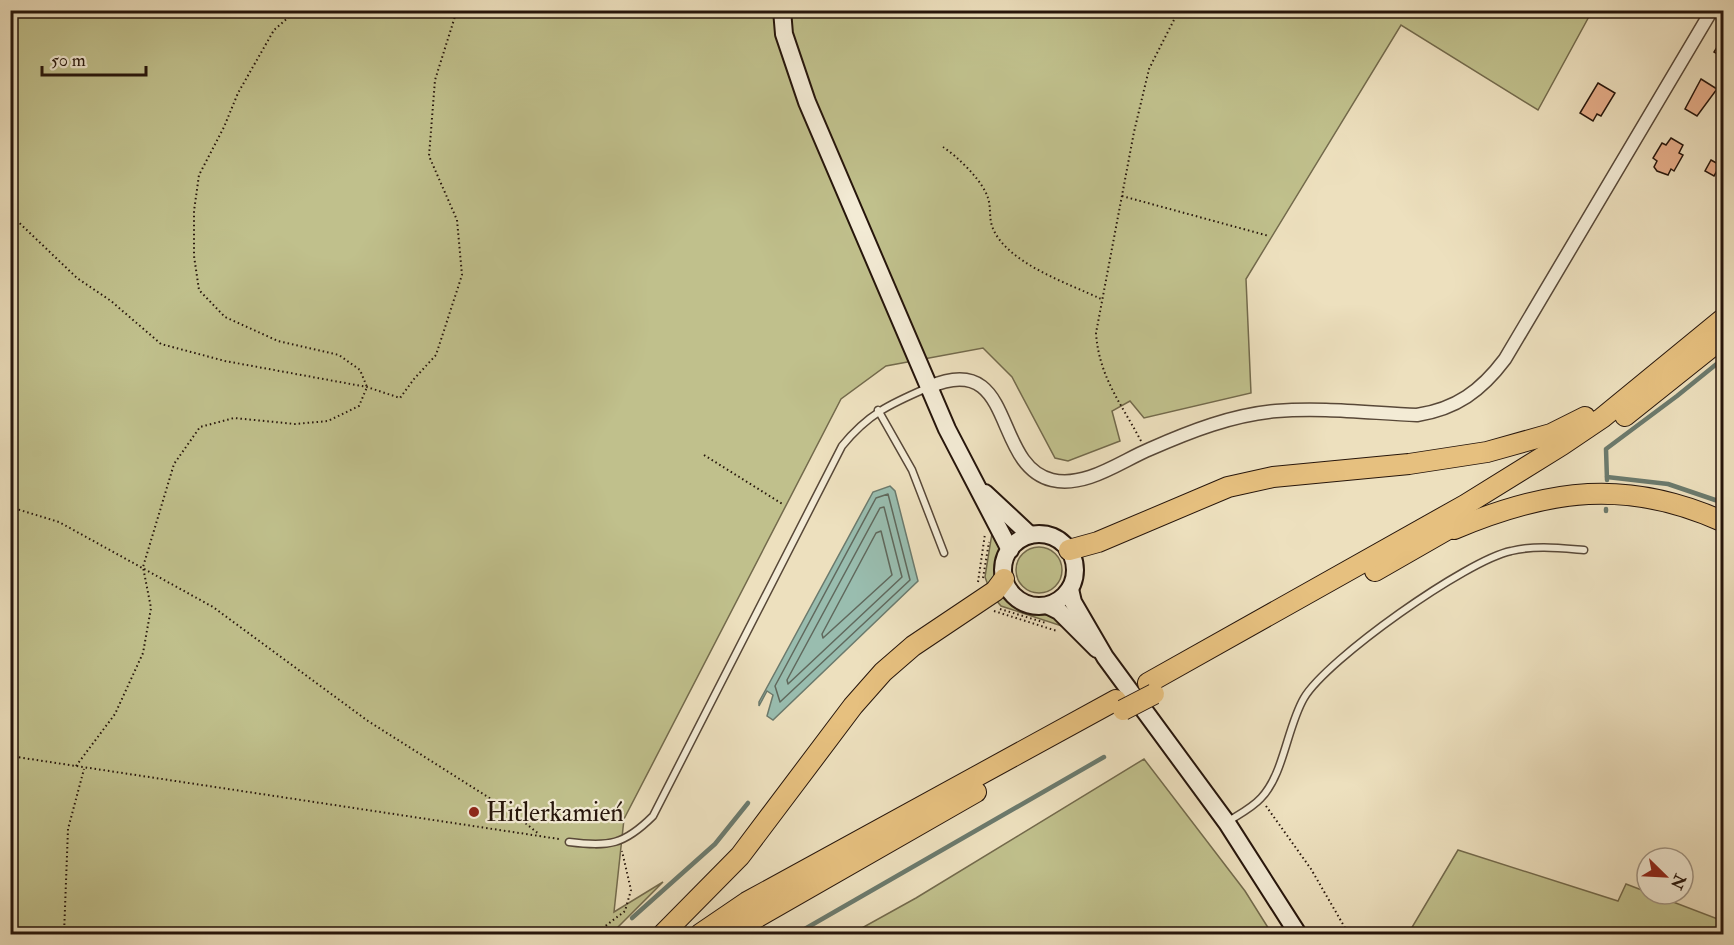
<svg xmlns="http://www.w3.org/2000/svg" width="1734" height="945" viewBox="0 0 1734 945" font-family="'IM FELL Double Pica',serif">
<rect width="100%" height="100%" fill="#ede0be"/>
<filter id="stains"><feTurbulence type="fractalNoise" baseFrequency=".00333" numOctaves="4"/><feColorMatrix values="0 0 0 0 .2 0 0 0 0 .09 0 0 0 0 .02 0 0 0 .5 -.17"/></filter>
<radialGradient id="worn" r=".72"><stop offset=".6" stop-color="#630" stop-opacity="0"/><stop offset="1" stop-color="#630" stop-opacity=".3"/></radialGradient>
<g fill="#c0c08c" stroke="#736a4c" stroke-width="1.5">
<path d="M10,11H1592L1538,110L1401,25L1246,279L1251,393L1144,418L1130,401L1112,411L1120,441L1068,461L1055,458L1012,377L983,348L886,366L841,399L624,819L614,912L663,882L611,934H11Z"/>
<path d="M993,527L1002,550L997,573L989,588L985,577Z"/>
<circle cx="1039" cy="570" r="23"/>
<path d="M1006,595C1023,615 1030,606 1048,613C1055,616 1062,623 1068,628L1001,606L996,600Z"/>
<path d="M1144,759L1245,891L1272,934H851L916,898Z"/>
<path d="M1458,850L1618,901L1626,884L1723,921V934H1408Z"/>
</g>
<path fill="#99bdaf" stroke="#6b7a6d" stroke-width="1.5" d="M890,486L895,491L918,581L773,720L767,716L773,695L767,691L759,706V702L873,492Z"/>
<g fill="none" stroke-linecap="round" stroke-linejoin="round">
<g stroke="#60695d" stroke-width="1.5">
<path d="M888,494L910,580L780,702L775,686L876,498Z"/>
<path d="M884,507L902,577L788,684L787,680L880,508Z"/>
<path d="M881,531L892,575L823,638L822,634L876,533Z"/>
</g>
<g stroke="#6b7a6d" stroke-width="4.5">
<path d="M1607,477L1668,484L1724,503"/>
<path d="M1607,480L1606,449L1677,396L1724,358"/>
<path d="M1606,509V511"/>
<path d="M632,918L715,844L748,803"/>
<path d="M796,934L1104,757"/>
</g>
</g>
<g fill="#e7ae8a" stroke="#26150b" stroke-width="1.5">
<path d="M1724,36V58L1714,52Z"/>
<path d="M1701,79L1717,89L1697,116L1685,109Z"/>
<path d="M1598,83L1615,93L1601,116L1597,114L1593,121L1580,113Z"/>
<path d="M1671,138L1683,145L1679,153L1683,155L1674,171L1671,169L1668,175L1657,171L1654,167L1657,161L1653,158L1662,143L1666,145Z"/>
<path d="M1711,160L1720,165L1714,176L1705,171Z"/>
</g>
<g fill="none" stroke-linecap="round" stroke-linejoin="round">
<defs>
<g id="lane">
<path d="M878,410L912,470L944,553"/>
<path d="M1227,822C1238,815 1252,808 1261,798C1284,774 1287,727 1304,698C1327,659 1467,560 1511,551C1535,545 1560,548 1584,550"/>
<path d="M569,842C609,847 624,845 653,816L842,446C868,414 890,404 927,388"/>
</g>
<path id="street" d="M929,387C1017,349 991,465 1052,480C1086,488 1121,461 1150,449C1191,431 1232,415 1276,411C1322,407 1370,413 1417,415C1456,409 1481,391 1505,359L1712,10"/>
<g id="secondary">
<path d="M782,10L784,34L807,102L947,429L1010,550"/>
<path d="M985,493L1030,535"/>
<circle cx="1039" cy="570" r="36"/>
<path d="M1070,589L1073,602L1105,657L1227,823L1298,934"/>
<path d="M1049,606L1059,611L1097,649"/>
</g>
<g id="primary">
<path d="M1625,416L1724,337"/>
<path d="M1454,529C1549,489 1627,478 1724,522"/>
<path d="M1069,550L1098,542L1228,487L1273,477L1409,464L1487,452L1551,434L1585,417"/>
<path d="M1375,571L1464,520"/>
<path d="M1148,683L1465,505L1562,445L1602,418L1724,318"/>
<path d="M663,934L740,856L853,706L883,672L913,646L995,591L1004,579"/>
<path d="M700,934L747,902L1116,700"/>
<path d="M728,934L976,792"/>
</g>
</defs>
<use href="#lane" stroke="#584838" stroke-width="9"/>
<use href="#street" stroke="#584838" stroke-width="15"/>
<use href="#secondary" stroke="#26150b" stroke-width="20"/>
<use href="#primary" stroke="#26150b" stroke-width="22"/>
<g stroke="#26150b" stroke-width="2" stroke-dasharray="1.5 3" stroke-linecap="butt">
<path d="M943,147C957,156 983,181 988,198C991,207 989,217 992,226C1005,263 1068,283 1101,299"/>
<path d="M1122,196L1269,236"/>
<path d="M10,214L77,278L111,301L161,344L225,361L367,387L400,398L414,379L436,355L462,275L457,220L429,156L435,80L457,10"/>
<path d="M1141,441C1121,403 1099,377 1096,333L1134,132L1149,69L1179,10"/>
<path d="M704,455L784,505"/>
<path d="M10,507L59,522L213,607L368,721L510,811L539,834"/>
<path d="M983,578L989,542"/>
<path d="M978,582L985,534"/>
<path d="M1000,609L1046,623"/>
<path d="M994,611L1057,631"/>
<path d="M10,756L559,839"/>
<path d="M76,766L115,714L143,653L151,608L143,567L174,464L200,427L234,418L295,424L328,421L359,406L367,387L360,370L339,355L278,341L225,317L199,290L194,256V211L199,175L224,127L238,93L274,30L297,10"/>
<path d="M1266,806L1311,869L1348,933"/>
<path d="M64,934L68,829L84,769"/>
<path d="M595,934L625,911L631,890L622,851"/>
</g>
<use href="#lane" stroke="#f3ebd5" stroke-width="6"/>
<use href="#street" stroke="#f3ebd5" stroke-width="12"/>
<use href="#secondary" stroke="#f3ebd5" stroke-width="16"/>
<use href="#primary" stroke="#e6c07f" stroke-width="20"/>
<defs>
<path id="primary-bridge" d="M1123,710L1154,694"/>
</defs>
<use href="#primary-bridge" stroke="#26150b" stroke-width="22" stroke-linecap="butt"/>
<use href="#primary-bridge" stroke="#e6c07f" stroke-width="20"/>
</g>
<circle fill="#8f2418" stroke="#f3ebd5" stroke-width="2" cx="474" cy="812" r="6"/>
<g text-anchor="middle" stroke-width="4.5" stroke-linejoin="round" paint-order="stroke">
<g font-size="26" fill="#26150b" stroke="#f3ebd5" text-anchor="start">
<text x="486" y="821">Hitlerkamień</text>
</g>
</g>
<rect width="1734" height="945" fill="none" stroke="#ede0be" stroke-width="36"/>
<rect x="12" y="12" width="1710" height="921" fill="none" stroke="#26150b" stroke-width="3"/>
<rect x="18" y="18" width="1698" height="909" fill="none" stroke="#26150b" stroke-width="1.5"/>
<g transform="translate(1665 876) rotate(114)"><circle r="28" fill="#f3ebd5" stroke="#a19584" stroke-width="1.5"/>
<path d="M0-4.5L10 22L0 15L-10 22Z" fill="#8f2418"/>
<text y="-9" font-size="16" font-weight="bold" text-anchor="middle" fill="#26150b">N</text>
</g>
<path d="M42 66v9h104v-9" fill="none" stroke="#26150b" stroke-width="3"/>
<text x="51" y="66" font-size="18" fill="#26150b" stroke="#f3ebd5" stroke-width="4.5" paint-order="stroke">50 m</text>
<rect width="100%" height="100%" filter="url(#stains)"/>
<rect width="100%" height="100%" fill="url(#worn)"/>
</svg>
